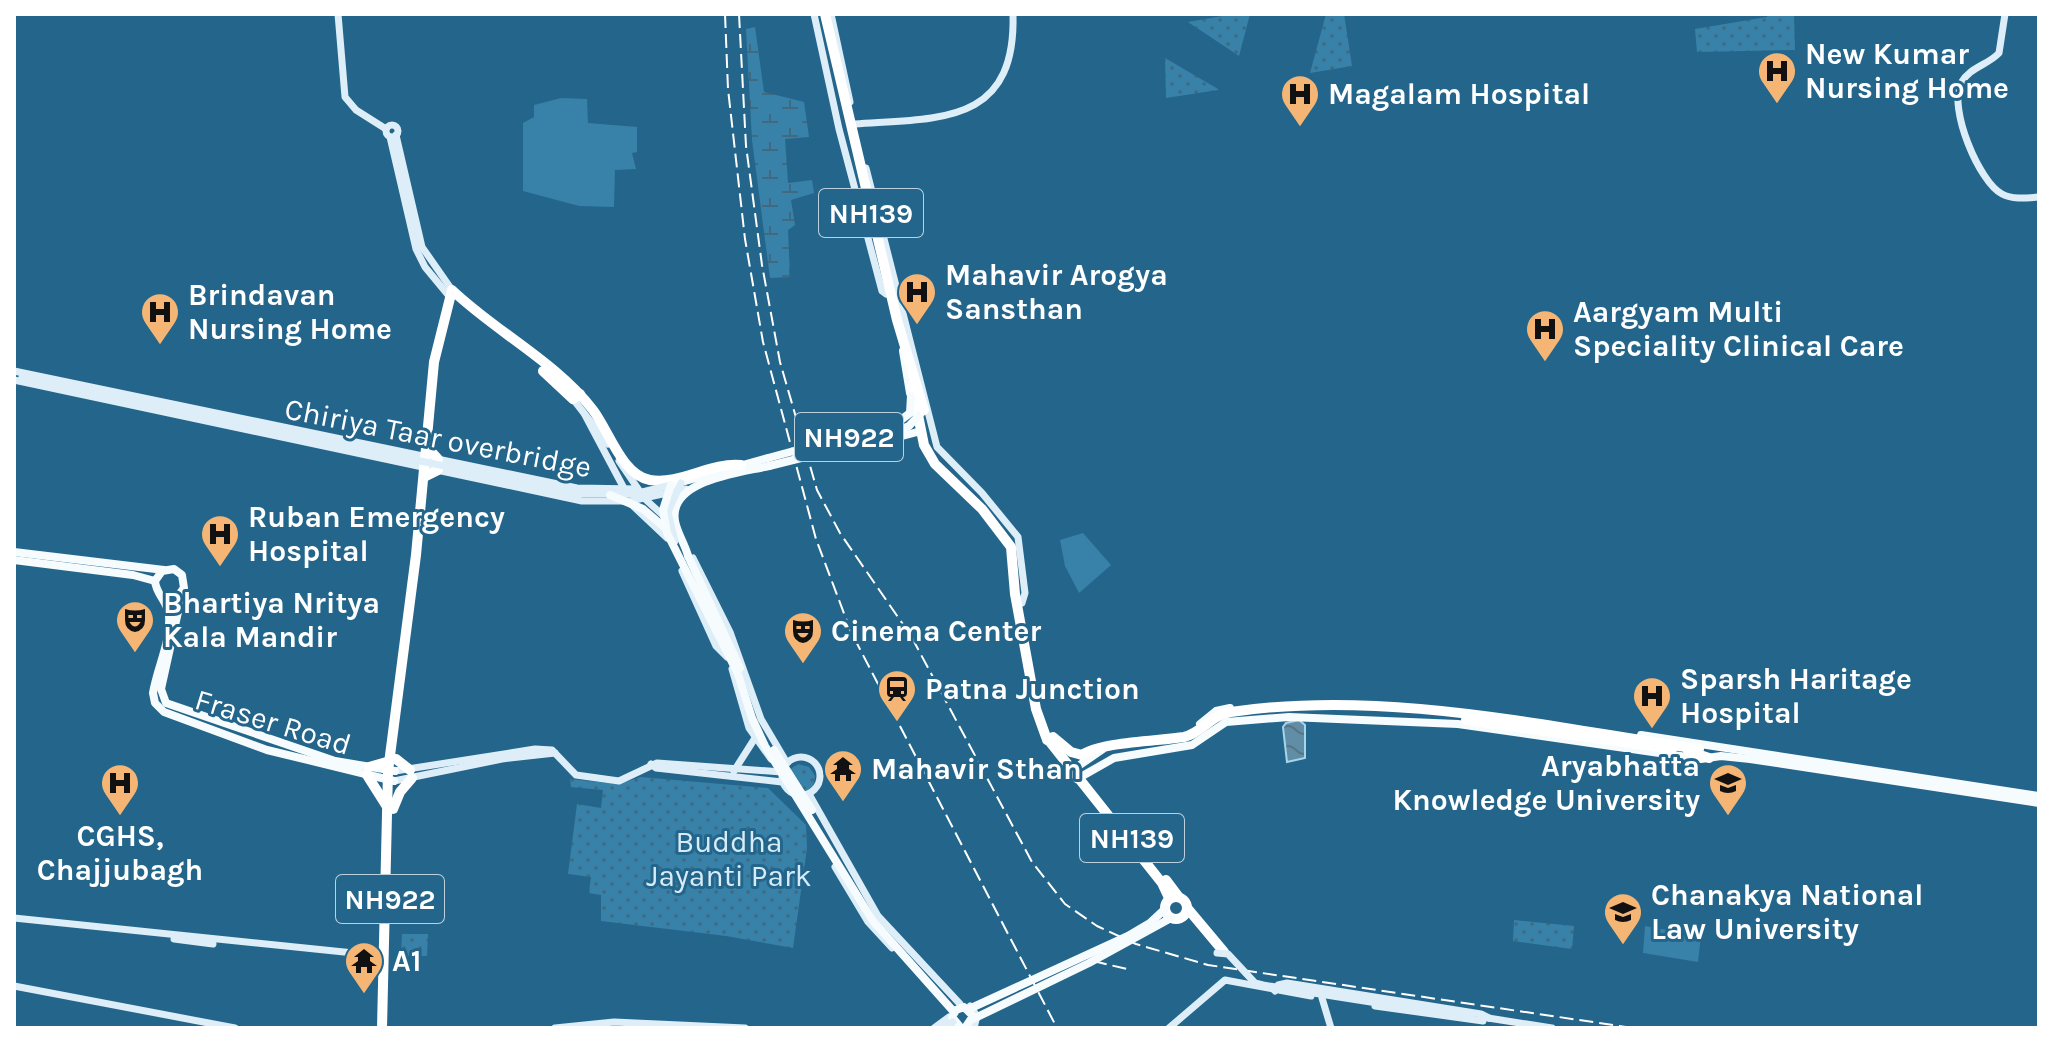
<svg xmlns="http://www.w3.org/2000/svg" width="2053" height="1042" viewBox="0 0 2053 1042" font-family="Karla,sans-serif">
<defs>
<pattern id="wetland-marsh" width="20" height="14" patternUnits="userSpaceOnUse" patternTransform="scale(2)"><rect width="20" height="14" fill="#3881a8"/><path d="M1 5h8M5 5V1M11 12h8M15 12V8" fill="none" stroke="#41697f"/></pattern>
<pattern id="park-dots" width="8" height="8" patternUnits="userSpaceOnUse" patternTransform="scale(2)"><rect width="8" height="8" fill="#3881a8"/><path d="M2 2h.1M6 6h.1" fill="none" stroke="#41697f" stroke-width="1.8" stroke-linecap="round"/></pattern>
<pattern id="water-waves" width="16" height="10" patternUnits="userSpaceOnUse" patternTransform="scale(2)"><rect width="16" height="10" fill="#618ea6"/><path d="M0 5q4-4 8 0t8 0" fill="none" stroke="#597482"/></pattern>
</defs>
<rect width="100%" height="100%" fill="#24668b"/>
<g fill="#3881a8">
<path d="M561,98L587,99L588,123L637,127V152L632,153L636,169L615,170L614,207L579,206L523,191V123L534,117V105Z"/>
<path d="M1083,533L1111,565L1079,593L1065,566L1060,540Z"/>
<path d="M1645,926L1701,936L1698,962L1643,953Z"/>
</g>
<path fill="url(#wetland-marsh)" d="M755,27L764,92L804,102L809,137L785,139L788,183L812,180L814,193L791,200L795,225L788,230L790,277L770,278L752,140L746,29Z"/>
<g fill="url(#park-dots)">
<path d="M1234,14H1250L1239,56L1188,22Z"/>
<path d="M1326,14H1344L1352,66L1310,73Z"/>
<path d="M1767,14H1794L1795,50L1697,52L1695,29L1767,17Z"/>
<path d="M1165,58L1218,89V90L1166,98Z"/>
<path d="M798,764L809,767L815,776L813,787L803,793L789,770Z"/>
<path d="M641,777L768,788L806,825L807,848L793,948L726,936L601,921V895L589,893L591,877L568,874L577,804L601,808L603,790L571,787L570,779L618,784Z"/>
<path d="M1514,920L1574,926L1572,949L1513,941Z"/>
<path d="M402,934H428L427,956H401Z"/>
</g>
<path fill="url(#water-waves)" stroke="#a6d4eb" stroke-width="2" d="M1299,720L1305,725V758L1287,762L1283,727L1286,723Z"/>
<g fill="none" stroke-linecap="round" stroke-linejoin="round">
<g stroke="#ddeef8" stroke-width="7">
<path d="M338,14L345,97L356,110L386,129"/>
<path d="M814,14L839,129L882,291L886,294"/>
<path d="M831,14L850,102"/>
<path d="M2005,14L1999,53C1988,65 1970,67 1961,83C1948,108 1979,182 2002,194C2013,200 2027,198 2039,197"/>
<path d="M855,124C940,118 1016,125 1013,14"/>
<circle cx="392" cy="131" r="6"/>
<path d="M396,135L422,247L452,290"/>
<path d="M390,137L416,249L425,267L449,296"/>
<path d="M866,168L937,447L982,493L1018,537L1025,593L1022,603"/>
<path d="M14,371L577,488L637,489"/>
<path d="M14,380L582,501H630L686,489"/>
<path d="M573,399L608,444"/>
<path d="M585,415L627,494"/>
<path d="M619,461L645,499L667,519"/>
<path d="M632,505L667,538"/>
<path d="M693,558L730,632L761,719L787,763"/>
<path d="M682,571L716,646L727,657"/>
<path d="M732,669L749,728L771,759"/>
<circle cx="801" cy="776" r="19"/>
<path d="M651,764L656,768L782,782"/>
<path d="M395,771L535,749L552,750L576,775L619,781L657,763L782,772"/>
<path d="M734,771L755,738"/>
<path d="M394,781L502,759L555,753"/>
<path d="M809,794L878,916L960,1004"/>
<path d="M835,867L868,922L892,948"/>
<path d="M14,918L383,956"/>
<path d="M174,939L213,944"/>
<path d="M14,986L235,1028"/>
<path d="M1275,991L1278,985L1287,983L1481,1014L1489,1018"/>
<path d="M1322,998L1331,1028"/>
<path d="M970,1006L977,1016L974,1028"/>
<path d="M1375,1006L1483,1021"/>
<path d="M1488,1018L1552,1028"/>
<path d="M555,1028L614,1022L745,1028"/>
<path d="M934,1028L949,1017"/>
<path d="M1169,1028L1225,980L1311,996"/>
</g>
<g stroke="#f6fbfe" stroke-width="8">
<path d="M903,351L910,393"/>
<path d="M872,439L887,440L921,431"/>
<path d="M671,485L768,458"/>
<path d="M14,552L164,570"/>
<path d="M688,556C685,544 677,533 675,521C668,480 740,473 769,466"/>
<path d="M14,560L133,575L155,581"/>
<path d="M182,594L161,689L166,703L335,761L395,771"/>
<path d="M164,598L178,596L184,588L182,575L174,569L162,571L155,581C156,595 168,601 169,616C171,642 157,668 153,693L155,703L164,712L267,750L394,781"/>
<path d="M1200,724L1216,711L1230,708"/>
<path d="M1641,735L2039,796"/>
<path d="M1071,771L1103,749"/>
<path d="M1077,779L1114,758L1192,745L1226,722L1289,717L1458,724L1701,759L1721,756L1750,759L2039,803"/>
<path d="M961,1028L952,1017L956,1010L964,1007L973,1016L965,1028"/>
</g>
<g stroke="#fff" stroke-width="10">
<path d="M543,371L573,399L580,394"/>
<path d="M912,385L924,445L935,464L982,509L1011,547L1015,594L1036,709L1046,737L1162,883L1169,898"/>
<path d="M428,448L438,459"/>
<path d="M426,476L438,470"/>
<path d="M1466,720L1672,749"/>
<path d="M1047,740L1053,737L1071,752L1082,755"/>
<path d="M1688,751L1709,758"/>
<path d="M396,759L410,770"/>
<path d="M369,767L390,761"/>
<path d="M367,775L386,805"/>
<path d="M393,809L400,792L412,778"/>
<path d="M1166,880L1178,896"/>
<circle cx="1176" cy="908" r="11"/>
<path d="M1188,909L1224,952"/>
<path d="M382,1028L388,771L416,555L434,362L452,290C496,332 556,362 593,410C609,431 622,475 650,480C681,485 710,462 741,465"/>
</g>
<g stroke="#fff" stroke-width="2" stroke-dasharray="14 6" stroke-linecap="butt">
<path d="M725,14L728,89L745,239L763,342L816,539L851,632L1057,1028"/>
<path d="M739,14L746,146L762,265L780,362L817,490L840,533L911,636L1032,862L1065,904L1097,926L1136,944L1208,965L1633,1028"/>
<path d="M1093,961L1131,970"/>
</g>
<g stroke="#ddeef8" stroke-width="7">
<path d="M22,377L577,494H634L671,485"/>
<path d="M675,541L668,512L681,483"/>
<path d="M1217,953L1228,954L1255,983L1263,985L1472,1018"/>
<path d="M944,1028L953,1022"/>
</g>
<g stroke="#f6fbfe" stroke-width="8">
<path d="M886,436L909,426L924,410"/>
<path d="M768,458L897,423L910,413L911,396"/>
<path d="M769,466L857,444"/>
<path d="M671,485L663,510L667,533L738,674L752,718L765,746L873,921L954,1012"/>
<path d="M610,495L643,509L664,527"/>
<path d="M688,556L740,668"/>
<path d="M774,750L812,810"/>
<path d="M969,1009L1128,936L1150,923L1165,909"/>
<path d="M973,1019L1089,963L1171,918"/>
</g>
<g stroke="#fff" stroke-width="10">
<path d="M825,14L897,320L924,410"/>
<path d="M1082,755C1100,742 1159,741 1184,737C1202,733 1211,715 1231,712C1385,689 1547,727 1699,749"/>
</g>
</g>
<defs>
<symbol id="hospital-pin" viewBox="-11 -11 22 30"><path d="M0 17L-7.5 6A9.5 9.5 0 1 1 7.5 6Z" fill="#f5b675" stroke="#24668b"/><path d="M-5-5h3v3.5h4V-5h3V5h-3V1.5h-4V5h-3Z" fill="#111"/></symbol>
<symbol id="theatre-pin" viewBox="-11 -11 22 30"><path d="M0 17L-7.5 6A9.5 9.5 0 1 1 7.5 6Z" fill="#f5b675" stroke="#24668b"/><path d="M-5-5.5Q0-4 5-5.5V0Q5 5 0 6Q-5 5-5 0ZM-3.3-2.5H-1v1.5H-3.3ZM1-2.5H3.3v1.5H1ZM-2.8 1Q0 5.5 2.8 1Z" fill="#111"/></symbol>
<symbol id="station-pin" viewBox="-11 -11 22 30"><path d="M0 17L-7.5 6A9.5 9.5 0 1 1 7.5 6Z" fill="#f5b675" stroke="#24668b"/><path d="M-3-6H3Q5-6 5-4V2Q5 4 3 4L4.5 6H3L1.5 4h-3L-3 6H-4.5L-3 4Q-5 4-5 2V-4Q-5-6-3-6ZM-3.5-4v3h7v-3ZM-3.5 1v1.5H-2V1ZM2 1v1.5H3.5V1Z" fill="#111"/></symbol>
<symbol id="temple-pin" viewBox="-11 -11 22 30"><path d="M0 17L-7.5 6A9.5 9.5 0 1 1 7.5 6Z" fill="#f5b675" stroke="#24668b"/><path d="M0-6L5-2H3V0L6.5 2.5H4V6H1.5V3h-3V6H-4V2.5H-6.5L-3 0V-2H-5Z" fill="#111"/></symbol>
<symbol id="university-pin" viewBox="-11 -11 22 30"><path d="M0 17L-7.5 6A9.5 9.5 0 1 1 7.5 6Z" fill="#f5b675" stroke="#24668b"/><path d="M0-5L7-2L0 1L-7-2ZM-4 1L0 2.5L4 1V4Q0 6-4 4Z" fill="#111"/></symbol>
</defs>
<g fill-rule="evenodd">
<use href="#hospital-pin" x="1755" y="49" width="44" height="60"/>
<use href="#hospital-pin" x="1278" y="72" width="44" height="60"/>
<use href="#hospital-pin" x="895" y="270" width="44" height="60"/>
<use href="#hospital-pin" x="138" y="290" width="44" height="60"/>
<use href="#hospital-pin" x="1523" y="307" width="44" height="60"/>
<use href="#hospital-pin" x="198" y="512" width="44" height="60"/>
<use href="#theatre-pin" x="113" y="598" width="44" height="60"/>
<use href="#theatre-pin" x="781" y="609" width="44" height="60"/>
<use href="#station-pin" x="875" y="667" width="44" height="60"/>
<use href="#hospital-pin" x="1630" y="674" width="44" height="60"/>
<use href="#temple-pin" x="821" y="747" width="44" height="60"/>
<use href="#hospital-pin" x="98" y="761" width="44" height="60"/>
<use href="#university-pin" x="1706" y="761" width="44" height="60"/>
<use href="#university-pin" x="1601" y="890" width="44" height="60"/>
<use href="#temple-pin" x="342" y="939" width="44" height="60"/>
</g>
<g text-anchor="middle" stroke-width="6" stroke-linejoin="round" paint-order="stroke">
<g fill="#24668b" stroke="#bdd1dc" stroke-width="2">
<rect x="819" y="189" width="104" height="48" rx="6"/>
<rect x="795" y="413" width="108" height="48" rx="6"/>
<rect x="1080" y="814" width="104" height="48" rx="6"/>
<rect x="336" y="875" width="108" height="48" rx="6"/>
</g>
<g font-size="28" font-weight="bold" fill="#fff">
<text x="871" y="223">NH139</text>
<text x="849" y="447">NH922</text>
<text x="1132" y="848">NH139</text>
<text x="390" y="909">NH922</text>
</g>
<g font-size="30" font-weight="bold" fill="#fff" stroke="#24668b" text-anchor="start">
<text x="1805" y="64">New Kumar<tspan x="1805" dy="34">Nursing Home</tspan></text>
<text x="1328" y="104">Magalam Hospital</text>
<text x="945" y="285">Mahavir Arogya<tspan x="945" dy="34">Sansthan</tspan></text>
<text x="188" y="305">Brindavan<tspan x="188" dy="34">Nursing Home</tspan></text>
<text x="1573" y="322">Aargyam Multi<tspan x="1573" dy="34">Speciality Clinical Care</tspan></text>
<text x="248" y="527">Ruban Emergency<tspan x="248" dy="34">Hospital</tspan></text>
<text x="163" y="613">Bhartiya Nritya<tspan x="163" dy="34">Kala Mandir</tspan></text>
<text x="831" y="641">Cinema Center</text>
<text x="1680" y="689">Sparsh Haritage<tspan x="1680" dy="34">Hospital</tspan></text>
<text x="925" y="699">Patna Junction</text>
<text x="1700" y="776" text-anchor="end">Aryabhatta<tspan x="1700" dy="34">Knowledge University</tspan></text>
<text x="871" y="779">Mahavir Sthan</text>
<text x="120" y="846" text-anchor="middle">CGHS,<tspan x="120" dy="34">Chajjubagh</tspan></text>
<text x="1651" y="905">Chanakya National<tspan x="1651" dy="34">Law University</tspan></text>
<text x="392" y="971">A1</text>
</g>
<g font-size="30" fill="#fff" stroke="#24668b">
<text transform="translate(438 438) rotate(11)" y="10">Chiriya Taar overbridge</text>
<text transform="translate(273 722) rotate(17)" y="10">Fraser Road</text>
</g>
<g font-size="30" fill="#d6ecf8" stroke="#24668b">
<text x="729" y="852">Buddha<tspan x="729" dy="34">Jayanti Park</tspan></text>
</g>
</g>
<rect width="2053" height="1042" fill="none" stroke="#ffffff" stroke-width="32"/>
</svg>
